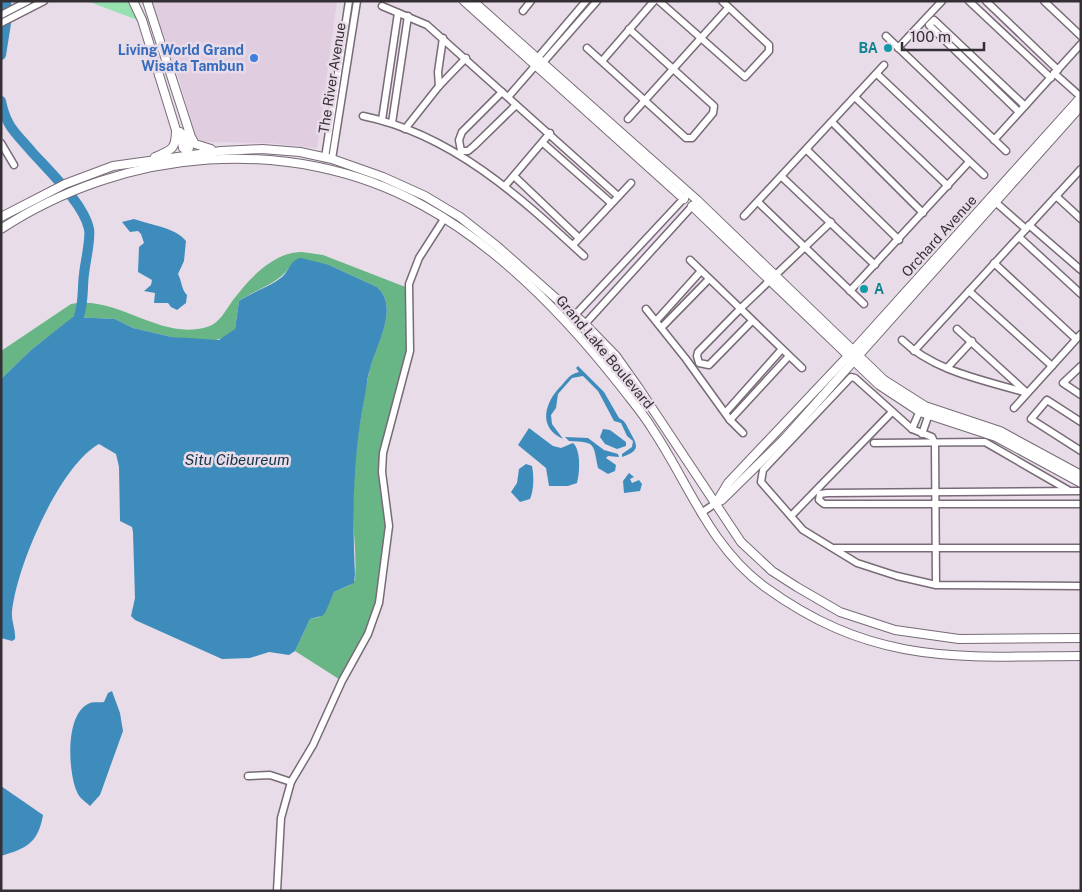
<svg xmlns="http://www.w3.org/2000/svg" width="1082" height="892" viewBox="0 0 1082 892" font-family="'Public Sans',sans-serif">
<rect width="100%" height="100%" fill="#e9dce9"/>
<path fill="#e0cde0" d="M151,1H337L317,148L268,143L204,142L196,138L179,79Z"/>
<path fill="#97e0b0" d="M87,1H133L143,22Z"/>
<path fill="#68b585" d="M302,252L323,255L408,288L410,351L383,453L389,526L379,603L342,681L295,651L310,619L320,617L334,592L350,585L355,580C357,557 353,532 353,508C353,462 360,417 369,372C374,347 401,308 377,287L329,265L289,268C277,284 255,290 239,301L235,329L224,338L211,341L172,337L133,328L115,319L74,317L31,350L1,379V351L71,304C119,295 159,341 207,327C220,323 225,311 233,300C249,279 273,252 302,252Z"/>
<g fill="#3e8cbb">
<path d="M134,219C150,225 175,227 186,241L184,261L178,274C182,281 181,289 187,295L186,303L177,310L171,307L168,303H154L155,293L144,291L151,285L152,280L138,272L139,247L144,243L141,234L138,231L130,232L122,222Z"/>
<path d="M301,258L329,265L377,287C400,307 376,345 370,369C367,377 367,386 365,395C353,455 352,513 355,574L354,583L334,592L325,613L322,616L310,619L295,651L289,655L269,652L250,658L222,659L135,620L131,616L135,598L133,532L132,527L120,521L119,467L116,454L99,444C59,466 16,568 12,612C11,621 16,630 15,639L12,641L1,638V379L31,350L73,317L115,319L133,328L172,337L219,340L235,329L239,301C252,292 270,287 282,277C290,270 290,260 301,258Z"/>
<path d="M578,366L604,392L619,418C625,421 626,424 629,430C637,445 642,450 622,457V454L632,447L633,441L627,436L621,423L614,421L598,391L583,376L572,378L558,394L556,408L551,415L552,424L563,439C537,427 545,402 561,386C567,380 569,374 579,372L576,368Z"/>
<path d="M529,428L553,446L561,448L573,443C581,450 580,472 577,483L568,486H549L546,468L518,445Z"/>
<path d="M603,429L610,430L626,442V446L617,449L605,444L600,437Z"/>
<path d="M565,437L588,438L604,450L618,454L619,457L608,456L606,458L616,465L615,471L608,474L598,468C593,443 596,442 569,441Z"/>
<path d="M526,464L532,466C534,476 534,490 530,499L520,502L511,492L517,483L519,469Z"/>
<path d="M629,473L634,477L630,479L632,483L639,480L642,484L640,491L624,493L623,481Z"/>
<path d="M112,691L120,713L123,731L100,795L90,806C85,801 80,799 77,792C68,772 65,715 88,704C93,701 99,703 104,702L108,693Z"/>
<path d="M1,786L43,815C38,843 27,848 1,856Z"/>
</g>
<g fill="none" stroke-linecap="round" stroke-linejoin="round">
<g stroke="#3e8cbb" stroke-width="10">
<path d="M1,55L7,17L6,1"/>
<path d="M1,101C6,127 16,133 32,152C49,171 84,204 89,229C91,239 85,263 84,274C82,290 84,301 79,316"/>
</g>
<defs>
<g id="minor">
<path d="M659,1L745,77L769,51V45L722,1"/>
<path d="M969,1L1051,78"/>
<path d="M986,1L1058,70"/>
<path d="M1044,1L1081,36"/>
<path d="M382,6L427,25L618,196"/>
<path d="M523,11L531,1"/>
<path d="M1,15L28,1"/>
<path d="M1,23L44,1"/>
<path d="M886,36L1006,151"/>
<path d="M587,48L686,138H692L713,113L714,106L629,29"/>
<path d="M898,48L942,1"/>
<path d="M535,61L586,1"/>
<path d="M602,61L654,1"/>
<path d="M540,66L597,1"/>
<path d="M1054,73L1081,97"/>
<path d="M877,74L984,175"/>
<path d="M439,86L438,72L443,38"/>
<path d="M502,92L462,132L459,140L461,151H468L474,146L516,105"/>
<path d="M508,97L535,66"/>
<path d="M855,97L948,186"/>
<path d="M1019,112L929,25L934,20L1025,106"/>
<path d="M363,116C452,134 520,197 584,256"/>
<path d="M628,119L728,8"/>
<path d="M382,120L398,13"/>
<path d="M832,122L923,213"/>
<path d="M392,123L408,16"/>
<path d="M405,129L439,86L466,58"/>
<path d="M994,140L1081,44"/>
<path d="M1,143L14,165"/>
<path d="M543,143L611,203"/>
<path d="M807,150L899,240"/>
<path d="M325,158L349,1"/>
<path d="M332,159L357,1"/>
<path d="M514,176L579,238"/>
<path d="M782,177L875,265"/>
<path d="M505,186L550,133"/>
<path d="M1056,196L1081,219"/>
<path d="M992,199L1026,229"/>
<path d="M758,202L864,304"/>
<path d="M744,216L884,65"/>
<path d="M1029,225L1081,270"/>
<path d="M1019,237L1081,294"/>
<path d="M573,245L631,183"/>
<path d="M690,260L802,368"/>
<path d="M994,263L1076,339"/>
<path d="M850,291L969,162"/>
<path d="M969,291L1052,366"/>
<path d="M646,309L686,359L730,420L743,433"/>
<path d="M575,315L687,195"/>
<path d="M656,321L701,271"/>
<path d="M752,321L709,365L699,363L697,356L698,352L740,309L831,222"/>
<path d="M585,324L695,203"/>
<path d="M662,327L709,279"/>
<path d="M957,329L1025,391"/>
<path d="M902,340C935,372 985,380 1027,393"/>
<path d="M914,351L1081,169"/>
<path d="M1081,366L1063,383L1081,395"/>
<path d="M947,368L972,341"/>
<path d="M1014,408L1081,334"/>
<path d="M726,412L782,349"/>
<path d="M730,420L789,356"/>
<path d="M1081,422L1047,400L1031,419L1081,451"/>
<path d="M912,429L921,408"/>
<path d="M922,434L930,411"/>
<path d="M874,443L985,442L1068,490"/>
<path d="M1081,491L827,493L820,494L819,500L824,504H1081"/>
<path d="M701,513L716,503"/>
<path d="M791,516L892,412"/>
<path d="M835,548H1081"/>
<path d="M936,585L935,444L932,437L912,429L855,378L851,377L763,470L761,482L803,530L857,563L897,576L936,585L1081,586"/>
<path d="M248,776L270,775L291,782"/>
<path d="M277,891L281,818L291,782L313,745L342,681L368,634L379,603L389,526L382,472L383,453L410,351L409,284L419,258L444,219"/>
</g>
<g id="tertiary">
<path d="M133,1L142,20L176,130C176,149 172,150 155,157"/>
<path d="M147,1L191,137L195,144L211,149"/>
<path d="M464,1L684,199"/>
<path d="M473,1L697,200L884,380L925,406L1000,431L1081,475"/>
<path d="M180,132L183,148L186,150L189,148L186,134"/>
<path d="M692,206L879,385L920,412L996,437L1081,483"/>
<path d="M1,217L65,184L113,166L221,151L262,149L300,152L332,159L383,177L425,196L460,217L498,247L585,324L616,356L638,387L741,542L772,571L797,587L840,612L895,630L959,639L1081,638"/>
<path d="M1,229C124,148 291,133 422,205C499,247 568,319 622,388C632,401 644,415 653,430C689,484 710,547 765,587C873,665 955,657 1081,656"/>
<path d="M718,502L722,500L785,438L1081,106"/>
<path d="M716,503L728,483L848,356L1081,97"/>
</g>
</defs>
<use href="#minor" stroke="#776b77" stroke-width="9"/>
<use href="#tertiary" stroke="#776b77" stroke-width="10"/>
<use href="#minor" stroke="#fff" stroke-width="6"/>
<use href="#tertiary" stroke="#fff" stroke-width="8"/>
</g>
<g fill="#0f9aa8" stroke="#e9dce9" stroke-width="2">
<circle cx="888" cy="48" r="5"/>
<circle cx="864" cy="289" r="5"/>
</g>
<circle fill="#3f7fe0" stroke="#e9dce9" stroke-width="2" cx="254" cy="58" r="5"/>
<g text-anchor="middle" stroke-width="5" stroke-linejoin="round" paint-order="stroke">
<g font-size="14" font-weight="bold" fill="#0d838f" stroke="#e9dce9" text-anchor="end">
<text x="878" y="53">BA</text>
<text x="874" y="294" text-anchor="start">A</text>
</g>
<g font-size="14" font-weight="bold" fill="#366cbe" stroke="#e9dce9" text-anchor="end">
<text x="244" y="55">Living World Grand<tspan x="244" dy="16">Wisata Tambun</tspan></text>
</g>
<g font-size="14" fill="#342f34" stroke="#e9dce9">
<text transform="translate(332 78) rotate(-81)" y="5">The River Avenue</text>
<text transform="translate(939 236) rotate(-48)" y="5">Orchard Avenue</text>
<text transform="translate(605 352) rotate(50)" y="5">Grand Lake Boulevard</text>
</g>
<g font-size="15" font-style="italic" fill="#13354a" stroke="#e9dce9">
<text x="237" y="465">Situ Cibeureum</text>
</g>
</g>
<rect width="1082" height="892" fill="none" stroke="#342f34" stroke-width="5"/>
<path d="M902 42v8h82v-8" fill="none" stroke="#342f34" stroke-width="2.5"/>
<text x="910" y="42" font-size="15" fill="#342f34" stroke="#e9dce9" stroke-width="4" paint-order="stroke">100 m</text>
</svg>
